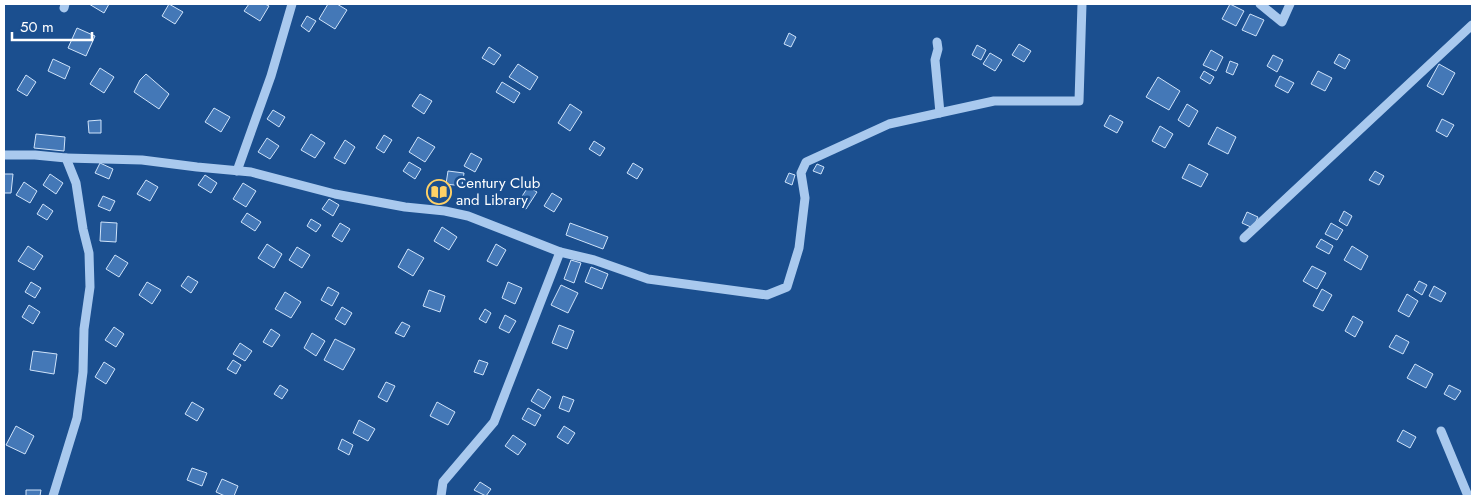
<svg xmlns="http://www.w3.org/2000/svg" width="1476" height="500" viewBox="0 0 1476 500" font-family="Jost,sans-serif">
<rect width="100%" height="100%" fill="#1b4f8f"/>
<g fill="#4478b7" stroke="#cfe3fa">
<path d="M89,4H109L104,13Z"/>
<path d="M169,4L183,12L175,24L162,16Z"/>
<path d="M249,4H265L269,6L260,21L244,11Z"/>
<path d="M328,4H337L347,10L335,29L319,19Z"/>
<path d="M1230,4L1244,11L1236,26L1222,19Z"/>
<path d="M1250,14L1264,20L1256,36L1242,30Z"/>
<path d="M307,16L316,21L309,32L301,26Z"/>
<path d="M77,28L95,36L86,56L68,48Z"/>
<path d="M789,33L796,37L791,47L784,44Z"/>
<path d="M1019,44L1031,51L1024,62L1012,55Z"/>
<path d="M977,45L986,50L981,60L972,55Z"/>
<path d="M489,47L501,55L494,65L482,58Z"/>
<path d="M1211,50L1223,57L1216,71L1203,65Z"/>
<path d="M990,53L1002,60L995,71L983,64Z"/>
<path d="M1339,54L1350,60L1345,69L1334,63Z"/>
<path d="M1273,55L1283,60L1277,72L1267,66Z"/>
<path d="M53,59L70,67L65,79L48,71Z"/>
<path d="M1230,61L1238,64L1233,75L1226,72Z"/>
<path d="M518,64L538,77L530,90L509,77Z"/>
<path d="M1439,64L1455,73L1443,95L1427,86Z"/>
<path d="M100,68L114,77L104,93L90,84Z"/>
<path d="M1204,71L1214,77L1210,84L1200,78Z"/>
<path d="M1318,71L1332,78L1325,91L1311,84Z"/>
<path d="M146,74L169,94L159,109L134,92L140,80Z"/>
<path d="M26,75L36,82L27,96L17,90Z"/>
<path d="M1280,76L1294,83L1288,93L1275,86Z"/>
<path d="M1158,77L1180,91L1169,110L1146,97Z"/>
<path d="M502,82L520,93L514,103L496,92Z"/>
<path d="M420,94L432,101L424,114L412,106Z"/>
<path d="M570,104L582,112L570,131L558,123Z"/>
<path d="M1187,104L1198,111L1189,127L1178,120Z"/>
<path d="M214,108L230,117L221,132L205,122Z"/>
<path d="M273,110L285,117L279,127L267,119Z"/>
<path d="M1110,115L1123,122L1117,133L1104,126Z"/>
<path d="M1442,119L1454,125L1447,137L1436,131Z"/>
<path d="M101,120V133H89L88,121Z"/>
<path d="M1160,126L1173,134L1165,148L1152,141Z"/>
<path d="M1217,127L1236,137L1228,154L1208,144Z"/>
<path d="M36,134L65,137L64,151L34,148Z"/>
<path d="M311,134L325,143L315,158L301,150Z"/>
<path d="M384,135L392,140L384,153L376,148Z"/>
<path d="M418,137L435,147L425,162L409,152Z"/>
<path d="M267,138L279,146L270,159L258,152Z"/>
<path d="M345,140L355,147L345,164L334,158Z"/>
<path d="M594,141L605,148L600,156L589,149Z"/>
<path d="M471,153L482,159L475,172L464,166Z"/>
<path d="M409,162L421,169L415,179L403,171Z"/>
<path d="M100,163L113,169L109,179L95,173Z"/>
<path d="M633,163L643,169L637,179L627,173Z"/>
<path d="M817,164L824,167L821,174L813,171Z"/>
<path d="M1189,164L1208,174L1201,187L1182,178Z"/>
<path d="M448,171L464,173L462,186L446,184Z"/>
<path d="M1375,171L1384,176L1379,185L1369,180Z"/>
<path d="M789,173L795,175L792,185L785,182Z"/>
<path d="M4,174H13L11,193H4Z"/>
<path d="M50,174L63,183L56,194L43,185Z"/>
<path d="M205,175L217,183L211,193L198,185Z"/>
<path d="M146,180L158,187L150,201L137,194Z"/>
<path d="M24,182L37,191L30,203L16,195Z"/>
<path d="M243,183L256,191L246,207L233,199Z"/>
<path d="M528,187L537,192L526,209L517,204Z"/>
<path d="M552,193L562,199L554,212L544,206Z"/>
<path d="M103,196L115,201L110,211L98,206Z"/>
<path d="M329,199L339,205L333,216L322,209Z"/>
<path d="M43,204L53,211L47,220L37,214Z"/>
<path d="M1344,211L1352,216L1347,226L1339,221Z"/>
<path d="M1247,212L1258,217L1253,228L1242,223Z"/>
<path d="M247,213L261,222L255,231L241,222Z"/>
<path d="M311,219L321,225L316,232L307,226Z"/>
<path d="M101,222L117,223L116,242L100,241Z"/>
<path d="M340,223L350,229L342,242L332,236Z"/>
<path d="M570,223L608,237L603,249L566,235Z"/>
<path d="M1331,223L1343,230L1337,240L1325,234Z"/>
<path d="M442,227L457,237L449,250L434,241Z"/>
<path d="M1321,239L1333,246L1329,254L1316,247Z"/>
<path d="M267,244L282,254L274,268L258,258Z"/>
<path d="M496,244L506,250L497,266L487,261Z"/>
<path d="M28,246L43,256L34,270L18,261Z"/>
<path d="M1352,246L1368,256L1361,270L1344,260Z"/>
<path d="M297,247L310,255L302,268L289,260Z"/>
<path d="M408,249L424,258L413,276L398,267Z"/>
<path d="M115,255L128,263L119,277L106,269Z"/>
<path d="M571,260L581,263L574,283L564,279Z"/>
<path d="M1312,266L1326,273L1317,289L1303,281Z"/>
<path d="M591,267L608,274L602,289L585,282Z"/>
<path d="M188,276L198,282L191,293L181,286Z"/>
<path d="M1419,281L1427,285L1422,295L1414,290Z"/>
<path d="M31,282L41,288L35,298L25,292Z"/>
<path d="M147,282L161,290L152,304L139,295Z"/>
<path d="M508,282L522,288L515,304L502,298Z"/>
<path d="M561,285L578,293L568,313L551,305Z"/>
<path d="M1434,286L1446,293L1441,302L1429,296Z"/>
<path d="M328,287L339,293L332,306L321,300Z"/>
<path d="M1322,289L1332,295L1323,311L1313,306Z"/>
<path d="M429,290L445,296L440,312L423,306Z"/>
<path d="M285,292L301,302L291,318L275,309Z"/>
<path d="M1407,294L1418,301L1409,317L1398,311Z"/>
<path d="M29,305L40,312L33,324L22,317Z"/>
<path d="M342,307L352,313L345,325L335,319Z"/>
<path d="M485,309L491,313L486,323L479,319Z"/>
<path d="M505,315L516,321L509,333L499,328Z"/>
<path d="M1353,316L1363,322L1355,337L1345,331Z"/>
<path d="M402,322L410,326L404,337L395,333Z"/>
<path d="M559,325L574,331L567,349L552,343Z"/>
<path d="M114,327L124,334L116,347L105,340Z"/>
<path d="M271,329L280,335L272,347L263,342Z"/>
<path d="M312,333L325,341L316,356L304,348Z"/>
<path d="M1396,335L1409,342L1403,354L1389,347Z"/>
<path d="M335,339L355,349L343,370L324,360Z"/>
<path d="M240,343L252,351L245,361L233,354Z"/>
<path d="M33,351L57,354L54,374L30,370Z"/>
<path d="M233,360L241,365L236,374L227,369Z"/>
<path d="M479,360L488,363L483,375L474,372Z"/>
<path d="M104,362L115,369L106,384L95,377Z"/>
<path d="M1415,364L1433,374L1426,388L1407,378Z"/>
<path d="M386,382L395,386L387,402L378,397Z"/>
<path d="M280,385L288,390L282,399L274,394Z"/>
<path d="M1449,385L1461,391L1455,400L1444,394Z"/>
<path d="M538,389L551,397L544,409L531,401Z"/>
<path d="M563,396L574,400L569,412L559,408Z"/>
<path d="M192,402L204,409L197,421L185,414Z"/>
<path d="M437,402L455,412L448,425L430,416Z"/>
<path d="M528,408L541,415L535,426L522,419Z"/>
<path d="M359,420L375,429L368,441L353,433Z"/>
<path d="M16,426L34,436L25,454L6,445Z"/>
<path d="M564,426L575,433L568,444L557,437Z"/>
<path d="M1403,430L1416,437L1410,448L1397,441Z"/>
<path d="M513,435L526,444L518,455L505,446Z"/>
<path d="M342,439L353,445L349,455L338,449Z"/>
<path d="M192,468L207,473L202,486L187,480Z"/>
<path d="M222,479L238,486L234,496H225L216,492Z"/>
<path d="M480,482L491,489L486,496L474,490Z"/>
<path d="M26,490H41L40,496H26Z"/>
</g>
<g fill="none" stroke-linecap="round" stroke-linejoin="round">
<g stroke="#a9c9ee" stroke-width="9">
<path d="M1260,4L1282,22L1290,4"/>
<path d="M64,8L65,4"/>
<path d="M937,42L938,49L935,60L940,113"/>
<path d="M4,155H35L66,158L76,183L83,229L89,253L90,287L84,329L83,372L77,418L53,496"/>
<path d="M66,158L142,160L197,167L251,172L335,194L405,207L445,211L468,216L560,252L594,260L648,279L767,295L787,287L799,248L805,198L801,173L806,162L889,124L994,101H1079L1082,4"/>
<path d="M237,171L271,76L292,4"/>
<path d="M1244,238L1472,25"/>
<path d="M1441,431L1468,496"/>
<path d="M441,496L443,482L494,422L560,252"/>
</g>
</g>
<defs>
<symbol id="library-ring" viewBox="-11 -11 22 22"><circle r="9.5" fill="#1b4f8f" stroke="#ffd166" stroke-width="1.5"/><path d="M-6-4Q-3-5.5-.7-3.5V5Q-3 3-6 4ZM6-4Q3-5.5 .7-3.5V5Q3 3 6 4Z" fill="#ffd166"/></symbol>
</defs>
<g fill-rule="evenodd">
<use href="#library-ring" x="425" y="178" width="28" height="28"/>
</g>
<g text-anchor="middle" stroke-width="5" stroke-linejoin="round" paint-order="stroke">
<g font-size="15" fill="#fff" stroke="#1b4f8f" text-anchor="start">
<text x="456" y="188">Century Club<tspan x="456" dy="17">and Library</tspan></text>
</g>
</g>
<rect width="1476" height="500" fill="none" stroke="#ffffff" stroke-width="10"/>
<path d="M12 32v8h80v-8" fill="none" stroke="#ffffff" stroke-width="2.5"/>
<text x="20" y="32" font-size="15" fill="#ffffff" stroke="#1b4f8f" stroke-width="4" paint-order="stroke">50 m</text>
</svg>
